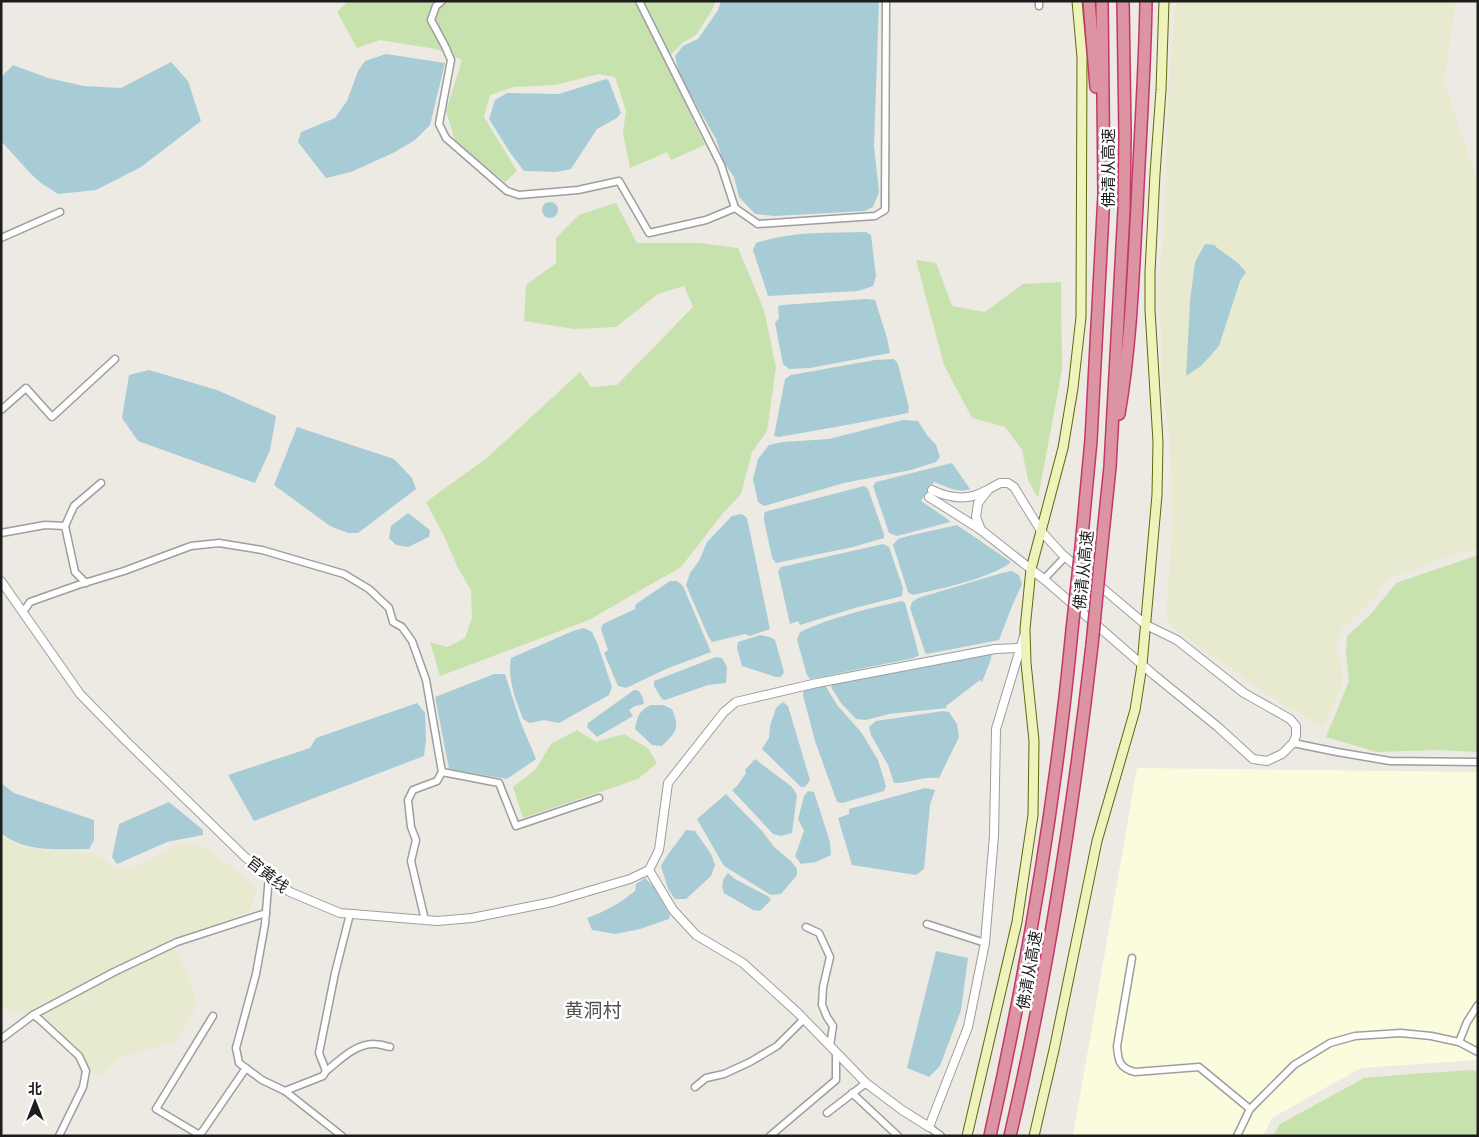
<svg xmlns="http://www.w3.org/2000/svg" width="1479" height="1137" viewBox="0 0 1479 1137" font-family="'Varela Round','Noto Sans SC',sans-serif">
<rect width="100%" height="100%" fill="#ede9e3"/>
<path fill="#fbfbde" d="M1137,768L1478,772V1060L1361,1068L1272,1118L1263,1136H1073Z"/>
<g fill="#e8ead0">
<path d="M1176,1H1456L1444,81L1478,184V549L1455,554L1390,578L1367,606L1342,629L1336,648L1341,666L1343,680L1337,697L1322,727L1266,694L1174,628L1166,618L1173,514L1169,434L1162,387V339L1157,291L1163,238L1169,81Z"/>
<path d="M1,835L6,839L22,847L45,851L92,853L104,859L115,870L133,867L183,843L207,848L256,887L251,911L171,941L192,985L196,1007L175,1042L121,1057L99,1077L92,1073L84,1057L45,1017L17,1013L1,1006Z"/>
</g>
<g fill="#c8e2ae">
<path d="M348,1H716L712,10L696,35L682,43L665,61L705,145L671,160L667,152L630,168L623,134L626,111L615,77L598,74L556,85L514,87L490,95L484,117L517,171L505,182L455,141L446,111L462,60L436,49L380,40L357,48L337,12Z"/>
<path d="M616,203L637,243H700L738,248L764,310L776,367L767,431L752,452L741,494L723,513L681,567L589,620L440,676L430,642L447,647L465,638L472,618L471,590L457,566L444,536L426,502L488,457L580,372L591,387L617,385L693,307L684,286L658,294L616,327L574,329L524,321L526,285L556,263V238L579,215Z"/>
<path d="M916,260L936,263L952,306L985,312L1023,284L1061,282L1062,370L1038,498L1028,480L1022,450L1005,427L972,418L944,365Z"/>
<path d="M1478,555V752L1437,750L1377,752L1326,737L1349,681L1346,652L1347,636L1371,614L1396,583Z"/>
<path d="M577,730L596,742L624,734L648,748L657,763L638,779L523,818L513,787L536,769L551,744Z"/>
<path d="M1473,1070L1478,1073V1136H1273L1280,1124L1364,1078L1410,1074Z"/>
</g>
<g fill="#a8ccd6">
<path d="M721,1H879L874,146L879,192L873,207L864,211L775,216L755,214L739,197L734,177L723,161L716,139L679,75L675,56L683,46L698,39L718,10Z"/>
<path d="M386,54L445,63L430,125L415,140L393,153L351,172L326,178L298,142L301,132L335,118L347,101L358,71L365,61Z"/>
<path d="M171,62L188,81L201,121L141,167L96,190L58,194L41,183L31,174L1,141V77L13,65L48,78L84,86L121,88Z"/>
<path d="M606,79L609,81L621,113L617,118L597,129L571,169L556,172L524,171L511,154L489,119L495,100L507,93L559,94Z"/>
<circle cx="550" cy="210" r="8"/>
<path d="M866,232L871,235L876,276L873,286L858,291L768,296L753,250L756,243C791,231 829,233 866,232Z"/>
<path d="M1205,244L1215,245L1216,247L1238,263L1246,272L1240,281L1219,346L1201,366L1186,376L1190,301L1195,262Z"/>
<path d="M866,299L875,300L887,338L890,353L810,368L789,369L783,364L775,323L779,318L778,306L782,305Z"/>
<path d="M894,359L898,364L909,408L908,413L852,424L779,437L774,436L785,379L791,375L875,360Z"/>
<path d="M149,370L217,390L276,416L270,450L255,483L138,441L122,418L129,375Z"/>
<path d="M903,420L918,421L927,435L936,445L940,457L936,462L911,470L844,483L764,506L758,502L753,479L758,459L769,445L783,442L829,439Z"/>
<path d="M297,427L394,459L412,478L416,489L358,533H348L330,526L274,485Z"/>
<path d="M952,463L970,489C959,494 945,486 934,482L921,501L949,520L950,522L897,536L889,533L873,486L876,482Z"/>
<path d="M864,486L868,489L884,534V538L853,547L776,563L772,558L764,520V513L768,511Z"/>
<path d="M408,513L430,530L429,537L408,547L396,545L389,538L391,526Z"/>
<path d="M742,514L747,518L770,629L750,636L745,634L712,642L708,636L686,585L690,573L699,561L707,542L732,516Z"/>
<path d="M957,525L1011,562C992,578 939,589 913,595L908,592L893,545L898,539L908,536Z"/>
<path d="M883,544L889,547L903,588L902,596L855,608L800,625L798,621L790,624L778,571L781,567Z"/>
<path d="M1012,571L1019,575L1022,584L1012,606L999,640L927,654L925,652L910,608L912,602L918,598L1002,573Z"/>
<path d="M670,581H677L683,586L711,652L666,669L626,688L618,686L604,653L608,650L601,629L603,624L635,609L636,604Z"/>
<path d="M902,601L905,603L919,655L914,658L810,679L807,675L797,640L800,632C831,617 868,609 902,601Z"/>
<path d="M584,628L592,632L598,645L612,687L609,695L559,723L544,720L530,723L523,719C516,701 507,678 511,658L573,631Z"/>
<path d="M760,635L770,637L775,640L784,672L781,677H776L742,666L737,648L738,642Z"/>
<path d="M992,652L991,659L982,682L980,680L946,706L947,708L889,714L866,720L856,719L841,703L831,687L834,682Z"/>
<path d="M716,657L722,658L727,667L726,683L708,685L665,700L662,699L654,686V681Z"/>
<path d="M494,674H505L520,721L536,759L507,779L449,769L435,697Z"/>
<path d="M825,685L837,705L861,732L878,760L886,786L884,791L842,803L837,802L815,741L803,695L804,689Z"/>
<path d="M634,690L639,691L643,698L644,704L635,706L629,710L633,716L597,737L587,727L588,723Z"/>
<path d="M783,702L788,706L810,780L805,787H801L762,749L769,738L770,726L776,708Z"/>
<path d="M417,703L425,713L426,740L424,756L254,821L228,775L310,748L316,738Z"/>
<path d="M651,705H663L672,709C680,729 677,731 662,746L652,745L635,729C637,717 639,710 651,705Z"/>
<path d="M943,711L949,712L957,724L959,737L939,778C923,776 909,783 894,783L888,765L871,735L869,727L876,721Z"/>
<path d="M755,759L792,787L797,795L792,833L781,836L773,834L732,790L737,786L746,773L745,770Z"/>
<path d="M1,783L14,793L94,820V840L89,849C60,849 25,853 1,833Z"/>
<path d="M925,788L935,790L930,805L924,869L916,875L852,865L838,818L849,814V809Z"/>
<path d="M808,791L814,792L830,842L831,855L816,862L801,864L795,856L804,831L798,819L804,796Z"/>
<path d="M726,794L762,831L774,847L792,862L797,869V875L781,894L771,895L724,866L697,819Z"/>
<path d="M169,802L203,830V835L167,842L117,864L112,857L119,824Z"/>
<path d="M686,830L695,831L711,854L715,865L711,876L686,899H675L668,889L661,866C667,854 678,842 686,830Z"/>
<path d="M728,873L735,879L769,897L771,900L760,911L753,910L724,893C721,886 722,879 728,873Z"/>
<path d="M645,878L653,886L670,915L669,919L640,929L615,934L592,930L587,918C606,911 619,904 635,891L636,884Z"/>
<path d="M936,951L968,958L961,1010L940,1066L929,1077L907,1068Z"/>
</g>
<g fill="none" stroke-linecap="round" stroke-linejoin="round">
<defs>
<g id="minor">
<path d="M442,1L436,6L431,20L445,46L451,60L439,124L446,138L507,191L519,195L578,190L619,181L649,233L706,220L735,208L758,224L875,216L885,210L886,1"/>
<path d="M639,1L721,165L735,208"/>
<path d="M1039,1V6"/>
<path d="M1,238L60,212"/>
<path d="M1,410L26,388L52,417L115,359"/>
<path d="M65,526L74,506L101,483"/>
<path d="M1,533L45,525L65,526L75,572L86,583"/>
<path d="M1044,579L1065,557"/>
<path d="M23,612L30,602L78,585L124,571L191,546L219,543L262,550L344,574L369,589L389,608L393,622L402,627L412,641L426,680L442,772L437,781L413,790L408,800L411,827L416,840L411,861L425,920"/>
<path d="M1293,743L1337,752L1390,761L1478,762"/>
<path d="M442,772L499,783L516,826L599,798"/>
<path d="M269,875L265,924L256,974L236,1048L239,1063L262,1080L285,1091L342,1136"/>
<path d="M927,924L985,943"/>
<path d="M806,927L819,933L830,957L823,987L822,1005L827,1017L833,1026L830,1046"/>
<path d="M1132,958L1117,1046C1118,1060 1119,1068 1135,1072L1199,1067L1250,1109"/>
<path d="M1,1039L33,1015"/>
<path d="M1459,1042L1467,1022L1478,1005"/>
<path d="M326,1071C340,1060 356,1043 375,1044C380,1044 385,1046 390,1047"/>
<path d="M695,1087L706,1078L724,1074L750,1062L777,1046L804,1019"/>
<path d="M285,1091L323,1076L326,1071L319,1053L335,973L350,914"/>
<path d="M852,1093L898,1136"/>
<path d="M827,1113L866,1083"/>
<path d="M929,1127L941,1136"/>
<path d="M198,1134L156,1109L213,1016"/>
<path d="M197,1135L202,1132L246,1068"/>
<path d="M59,1136L83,1087L86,1071L79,1056L39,1019L33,1015L114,972L177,942L266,913"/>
<path d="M770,1136L836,1080V1052"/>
<path d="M1237,1136L1250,1109L1294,1065L1330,1043L1355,1036L1401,1033L1431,1036L1459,1042L1478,1052"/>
</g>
<g id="tertiary">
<path d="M1000,483H1008L1014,487L1041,531L1062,554L1146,625L1177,640L1244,693L1290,719L1296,726V736L1293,743L1282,754L1267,761L1253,759L1218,727L1154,675L1046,581L981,530L976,517L978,503L989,489Z"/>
<path d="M932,490C949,498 968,501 985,491"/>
<path d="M929,497L981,530"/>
<path d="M1,581L80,694L125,740L245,857L290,892L340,913L437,921L472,918L552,902L630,879L649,870"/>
<path d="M649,870L673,910L696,935L743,963L798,1013L866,1083L902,1110L929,1127L968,1027L985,943L994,836L996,729L1024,636"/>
<path d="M649,870L659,850L668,783L724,712L736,702L817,683L995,649L1021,648"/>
</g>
<g id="secondary">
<path d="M967,1136L1017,922L1033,815L1034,741L1026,663L1025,629L1031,569L1063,448L1073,388L1081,317L1082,57L1077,1"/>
<path d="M1034,1136L1054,1050L1097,841L1135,710L1142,665L1157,495L1158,442L1150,310V272L1155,174L1161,90L1164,1"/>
</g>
<g id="motorway">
<path d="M1089,1L1096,87"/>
<path d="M1119,414C1131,345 1133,276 1137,206C1140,138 1145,70 1146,1"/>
<path d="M1081,547L1091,440L1104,194L1102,1"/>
<path d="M1100,563L1110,467L1124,210L1125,134L1123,1"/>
<path d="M990,1136C1027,969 1056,800 1072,630"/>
<path d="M1010,1136C1048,974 1073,810 1092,645"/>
</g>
</defs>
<use href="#minor" stroke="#9e9e9e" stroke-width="9"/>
<use href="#tertiary" stroke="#9e9e9e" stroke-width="10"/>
<use href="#secondary" stroke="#5f6710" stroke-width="11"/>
<use href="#motorway" stroke="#c4376a" stroke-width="14"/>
<use href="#minor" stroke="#fff" stroke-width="6"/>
<use href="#tertiary" stroke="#fff" stroke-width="8"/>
<use href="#secondary" stroke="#f0f2bc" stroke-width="9"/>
<use href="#motorway" stroke="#dc93a2" stroke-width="11"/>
<defs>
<g id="motorway-bridge">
<path d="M1072,630L1081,547"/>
<path d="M1092,645L1100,563"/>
</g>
</defs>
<use href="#motorway-bridge" stroke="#c4376a" stroke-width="14" stroke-linecap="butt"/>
<use href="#motorway-bridge" stroke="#dc93a2" stroke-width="11"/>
</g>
<g text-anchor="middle" stroke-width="5" stroke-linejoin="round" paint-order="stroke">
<g font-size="16" fill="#1d1d1d" stroke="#fff">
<text transform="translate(1108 168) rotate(-90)" y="6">佛清从高速</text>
<text transform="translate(1083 570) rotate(-84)" y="6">佛清从高速</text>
<text transform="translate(268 874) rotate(38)" y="6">官黄线</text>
<text transform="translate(1029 970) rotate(-80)" y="6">佛清从高速</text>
</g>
<g font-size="19" fill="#505050" stroke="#fff">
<text x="593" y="1017">黄洞村</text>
</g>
</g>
<rect width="1479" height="1137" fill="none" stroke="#1d1d1d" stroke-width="5"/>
<g transform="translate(35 1102)" stroke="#ffffff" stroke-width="4" paint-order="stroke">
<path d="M0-4L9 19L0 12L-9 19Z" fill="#1d1d1d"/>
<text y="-8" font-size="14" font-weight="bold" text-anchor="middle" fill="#1d1d1d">北</text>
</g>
</svg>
